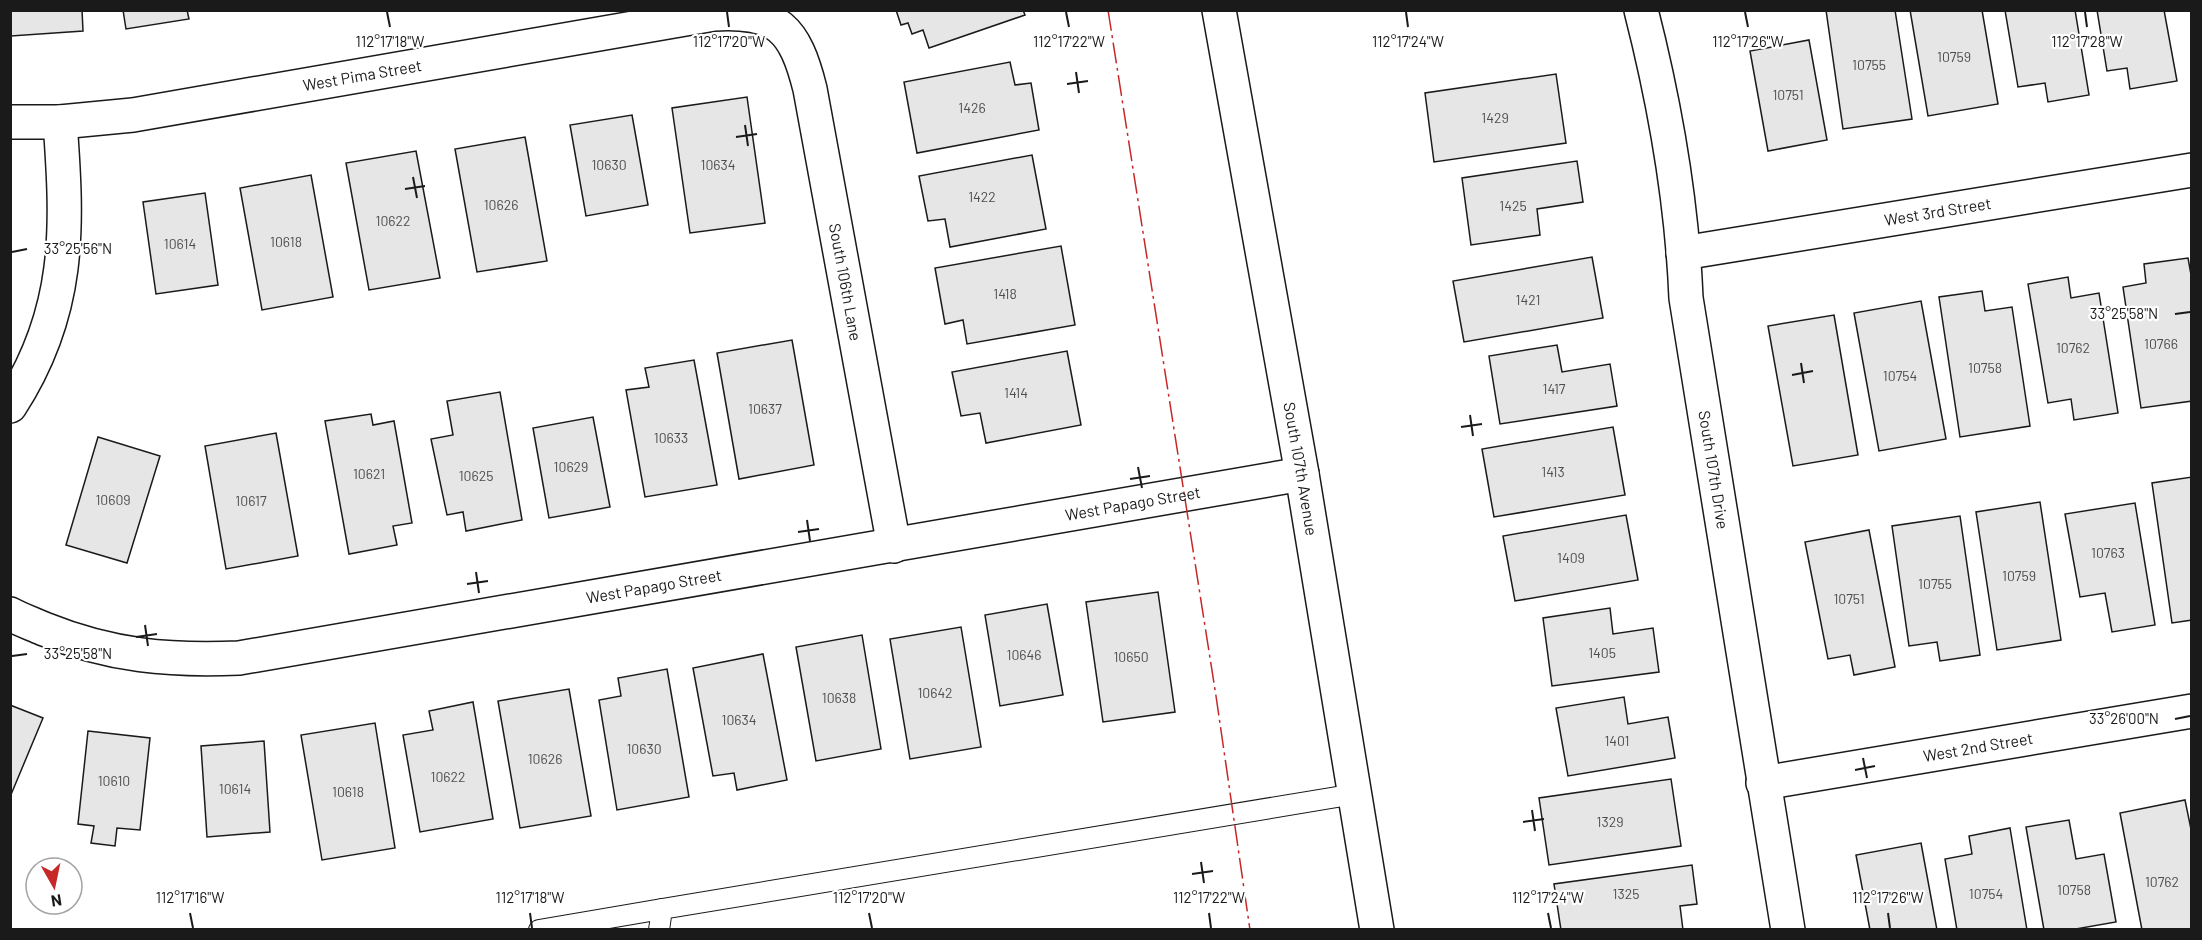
<svg xmlns="http://www.w3.org/2000/svg" width="2202" height="940" viewBox="0 0 2202 940" font-family="Barlow,sans-serif">
<rect width="100%" height="100%" fill="#fff"/>
<g fill="#e6e6e6" stroke="#1a1a1a" stroke-width="1.5">
<path d="M10,10H82L83,31L11,36Z"/>
<path d="M123,10H187L189,19L126,29Z"/>
<path d="M896,10H1023L1025,15L929,48L923,30L912,34L908,23L901,25Z"/>
<path d="M1826,10H1895L1912,119L1843,129Z"/>
<path d="M1910,10H1982L1998,104L1928,116Z"/>
<path d="M2005,10H2075L2089,95L2048,102L2045,83L2018,87Z"/>
<path d="M2097,10H2164L2177,81L2130,89L2127,68L2107,71Z"/>
<path d="M1809,40L1827,140L1768,151L1750,51Z"/>
<path d="M1010,62L1015,85L1031,83L1039,130L917,153L904,82Z"/>
<path d="M1556,74L1566,143L1434,162L1425,93Z"/>
<path d="M747,97L765,223L690,233L672,108Z"/>
<path d="M632,115L648,205L586,216L570,125Z"/>
<path d="M525,137L547,261L477,272L455,149Z"/>
<path d="M416,151L440,278L369,290L346,163Z"/>
<path d="M1032,155L1046,229L950,247L945,219L928,221L919,176Z"/>
<path d="M1577,161L1583,202L1537,209L1540,235L1471,245L1462,178Z"/>
<path d="M311,175L333,297L262,310L240,188Z"/>
<path d="M205,193L218,285L156,294L143,202Z"/>
<path d="M1061,246L1075,325L967,344L963,320L945,324L935,268Z"/>
<path d="M1592,257L1603,318L1464,342L1453,281Z"/>
<path d="M2188,258L2192,280V401L2141,408L2123,287L2146,283L2144,264Z"/>
<path d="M2068,277L2071,298L2099,293L2118,413L2074,420L2071,399L2048,403L2028,284Z"/>
<path d="M1982,291L1985,311L2012,307L2030,426L1960,437L1939,297Z"/>
<path d="M1921,301L1946,439L1879,451L1854,313Z"/>
<path d="M1834,315L1858,455L1793,466L1768,326Z"/>
<path d="M792,340L814,465L739,479L717,353Z"/>
<path d="M1557,345L1562,372L1610,364L1617,406L1500,424L1489,356Z"/>
<path d="M1067,351L1081,425L986,443L980,413L961,416L952,372Z"/>
<path d="M694,360L717,485L645,497L626,390L649,387L645,368Z"/>
<path d="M500,392L522,520L466,531L463,512L447,515L431,439L453,435L447,401Z"/>
<path d="M371,414L373,425L394,421L412,523L393,526L397,545L349,554L325,421Z"/>
<path d="M593,417L610,507L549,518L533,428Z"/>
<path d="M1613,427L1625,495L1494,517L1482,449Z"/>
<path d="M276,433L298,556L226,569L205,446Z"/>
<path d="M98,437L160,456L127,563L66,545Z"/>
<path d="M2192,477V620L2172,623L2152,483Z"/>
<path d="M2040,502L2061,640L1997,650L1976,512Z"/>
<path d="M2135,503L2155,625L2112,632L2105,593L2080,597L2065,514Z"/>
<path d="M1626,515L1638,580L1515,601L1503,536Z"/>
<path d="M1960,516L1980,655L1940,661L1937,642L1909,646L1892,526Z"/>
<path d="M1869,530L1895,667L1854,675L1850,655L1828,659L1805,542Z"/>
<path d="M1158,592L1175,712L1103,722L1086,602Z"/>
<path d="M1047,604L1063,695L1000,706L985,615Z"/>
<path d="M1610,608L1613,634L1653,628L1659,672L1552,686L1543,618Z"/>
<path d="M961,627L981,747L910,759L890,639Z"/>
<path d="M862,635L881,749L816,761L796,647Z"/>
<path d="M763,654L787,780L737,790L734,773L713,776L693,668Z"/>
<path d="M667,669L689,797L617,810L599,700L621,696L618,678Z"/>
<path d="M569,689L591,816L520,828L498,701Z"/>
<path d="M1624,697L1628,724L1668,717L1675,758L1568,776L1556,708Z"/>
<path d="M473,702L493,819L420,832L403,735L433,730L429,711Z"/>
<path d="M10,705L43,718L10,797Z"/>
<path d="M375,723L395,848L322,860L301,735Z"/>
<path d="M88,731L150,738L140,830L117,828L115,846L91,843L94,826L78,824Z"/>
<path d="M264,741L270,832L207,837L201,746Z"/>
<path d="M1671,779L1681,846L1549,865L1539,798Z"/>
<path d="M2185,800L2192,834V930H2142L2120,813Z"/>
<path d="M2069,820L2076,859L2104,854L2116,922L2070,930H2044L2026,827Z"/>
<path d="M2010,828L2027,930H1957L1945,859L1972,854L1969,836Z"/>
<path d="M1921,843L1937,930H1870L1856,855Z"/>
<path d="M1692,865L1697,904L1680,906L1683,930H1561L1554,884Z"/>
</g>
<g fill="none" stroke-linecap="round" stroke-linejoin="round">
<defs>
<g id="service">
<path d="M539,930L662,909"/>
<path d="M659,930L662,909L1355,794"/>
</g>
<g id="minor">
<path id="s1" d="M1641,10C1665,104 1682,201 1686,298L1788,930"/>
<path id="s2" d="M10,122H60L133,115L714,14C778,10 795,29 810,89L894,546"/>
<path id="s3" d="M1683,253L2192,170"/>
<path d="M10,406C71,312 68,229 60,122"/>
<path id="s4" d="M10,614C21,620 33,624 44,629C111,656 169,661 239,658L1302,474"/>
<path id="s5" d="M1763,783L2192,711"/>
</g>
<g id="secondary">
<path id="s6" d="M1219,10L1302,474L1377,930"/>
</g>
</defs>
<use href="#service" stroke="#1a1a1a" stroke-width="22"/>
<use href="#minor" stroke="#1a1a1a" stroke-width="36"/>
<use href="#secondary" stroke="#1a1a1a" stroke-width="36"/>
<use href="#service" stroke="#fff" stroke-width="20"/>
<use href="#minor" stroke="#fff" stroke-width="33"/>
<use href="#secondary" stroke="#fff" stroke-width="33"/>
<path stroke="#c62828" stroke-width="1.5" stroke-dasharray="21 4.5 3 4.5" stroke-linecap="butt" d="M1108,10L1216,696L1250,930"/>
</g>
<path fill="none" stroke="#1a1a1a" stroke-width="2" d="M387,12L390,27M727,12L729,27M1066,12L1069,27M1406,12L1408,27M1745,12L1748,27M2085,12L2087,27M1076,72L1079,93M1067,84L1088,81M745,125L748,146M736,137L757,134M413,177L417,198M405,189L425,186M12,252L27,249M2175,314L2190,312M1801,363L1804,383M1792,375L1813,371M1470,415L1473,436M1461,427L1482,424M1138,467L1142,488M1130,479L1150,476M807,520L810,541M798,532L819,529M476,572L479,593M467,584L488,581M145,625L148,646M136,637L157,634M12,656L27,654M2175,719L2190,716M1863,758L1867,778M1855,770L1875,766M1532,810L1535,831M1523,822L1544,819M1201,862L1204,883M1192,874L1213,871M190,913L193,928M530,913L532,928M869,913L872,928M1209,913L1211,928M1548,913L1551,928M1888,913L1890,928"/>
<g text-anchor="middle" stroke-width="4.5" stroke-linejoin="round" paint-order="stroke">
<g font-size="14" fill="#4d4d4d">
<text x="1954" y="62">10759</text>
<text x="1869" y="70">10755</text>
<text x="1788" y="100">10751</text>
<text x="972" y="113">1426</text>
<text x="1495" y="123">1429</text>
<text x="609" y="170">10630</text>
<text x="718" y="170">10634</text>
<text x="982" y="202">1422</text>
<text x="501" y="210">10626</text>
<text x="1513" y="211">1425</text>
<text x="393" y="226">10622</text>
<text x="286" y="247">10618</text>
<text x="180" y="249">10614</text>
<text x="1005" y="299">1418</text>
<text x="1528" y="305">1421</text>
<text x="2161" y="349">10766</text>
<text x="2073" y="353">10762</text>
<text x="1985" y="373">10758</text>
<text x="1900" y="381">10754</text>
<text x="1554" y="394">1417</text>
<text x="1016" y="398">1414</text>
<text x="765" y="414">10637</text>
<text x="671" y="443">10633</text>
<text x="571" y="472">10629</text>
<text x="1553" y="477">1413</text>
<text x="369" y="479">10621</text>
<text x="476" y="481">10625</text>
<text x="113" y="505">10609</text>
<text x="251" y="506">10617</text>
<text x="2108" y="558">10763</text>
<text x="1571" y="563">1409</text>
<text x="2019" y="581">10759</text>
<text x="1935" y="589">10755</text>
<text x="1849" y="604">10751</text>
<text x="1602" y="658">1405</text>
<text x="1024" y="660">10646</text>
<text x="1131" y="662">10650</text>
<text x="935" y="698">10642</text>
<text x="839" y="703">10638</text>
<text x="739" y="725">10634</text>
<text x="1617" y="746">1401</text>
<text x="644" y="754">10630</text>
<text x="545" y="764">10626</text>
<text x="448" y="782">10622</text>
<text x="114" y="786">10610</text>
<text x="235" y="794">10614</text>
<text x="348" y="797">10618</text>
<text x="1610" y="827">1329</text>
<text x="2162" y="887">10762</text>
<text x="2074" y="895">10758</text>
<text x="1626" y="899">1325</text>
<text x="1986" y="899">10754</text>
</g>
<g font-size="16" fill="#1a1a1a" stroke="#fff">
<text dy="6" stroke="none"><textPath href="#s2" startOffset="356">West Pima Street</textPath></text>
<text dy="6" stroke="none"><textPath href="#s3" startOffset="258">West 3rd Street</textPath></text>
<text dy="6" stroke="none"><textPath href="#s2" startOffset="1048">South 106th Lane</textPath></text>
<text dy="6" stroke="none"><textPath href="#s6" startOffset="466">South 107th Avenue</textPath></text>
<text dy="6" stroke="none"><textPath href="#s1" startOffset="466">South 107th Drive</textPath></text>
<text dy="6" stroke="none"><textPath href="#s4" startOffset="1143">West Papago Street</textPath></text>
<text dy="6" stroke="none"><textPath href="#s4" startOffset="657">West Papago Street</textPath></text>
<text dy="6" stroke="none"><textPath href="#s5" startOffset="218">West 2nd Street</textPath></text>
</g>
</g>
<g font-size="15" text-anchor="middle" fill="#1a1a1a" stroke="#fff" stroke-width="4.5" stroke-linejoin="round" paint-order="stroke">
<text x="390" y="47">112°17'18"W</text>
<text x="729" y="47">112°17'20"W</text>
<text x="1069" y="47">112°17'22"W</text>
<text x="1408" y="47">112°17'24"W</text>
<text x="1748" y="47">112°17'26"W</text>
<text x="2087" y="47">112°17'28"W</text>
<text x="78" y="254">33°25'56"N</text>
<text x="2124" y="319">33°25'58"N</text>
<text x="78" y="659">33°25'58"N</text>
<text x="2124" y="724">33°26'00"N</text>
<text x="190" y="903">112°17'16"W</text>
<text x="530" y="903">112°17'18"W</text>
<text x="869" y="903">112°17'20"W</text>
<text x="1209" y="903">112°17'22"W</text>
<text x="1548" y="903">112°17'24"W</text>
<text x="1888" y="903">112°17'26"W</text>
</g>
<rect width="2202" height="940" fill="none" stroke="#1a1a1a" stroke-width="24"/>
<g transform="translate(54 886) rotate(171)"><circle r="28" fill="#ffffff" stroke="#a3a3a3" stroke-width="1.5"/>
<path d="M0-4.5L10 22L0 15L-10 22Z" fill="#c62828"/>
<text y="-9" font-size="16" font-weight="bold" text-anchor="middle" fill="#1a1a1a">N</text>
</g>
</svg>
